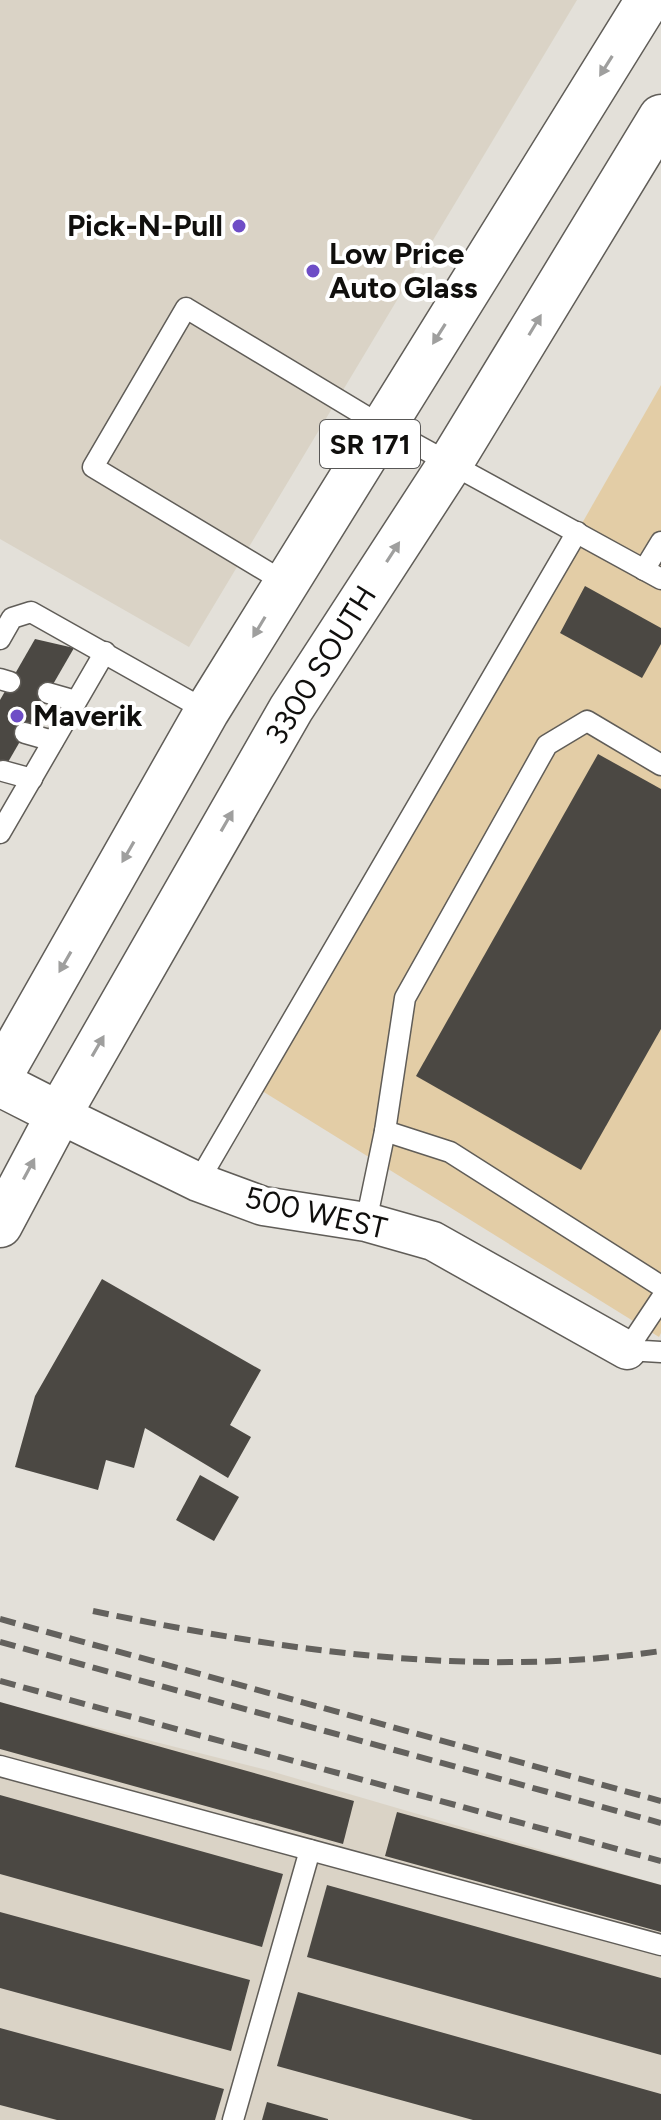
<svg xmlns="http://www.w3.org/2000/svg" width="661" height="2120" viewBox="0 0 661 2120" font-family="Figtree,sans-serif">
<rect width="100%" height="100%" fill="#e3e0d9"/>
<g fill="#dad3c6">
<path d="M0,0H577L189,647L0,539Z"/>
<path d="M0,1703L267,1770L661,1885V2120H0Z"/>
</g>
<path fill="#e3cda6" d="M661,385V1333L659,1337L259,1089Z"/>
<g fill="#4b4843">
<path d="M585,586L661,628V644L642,678L560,633Z"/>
<path d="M35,639L74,648L0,776V700Z"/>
<path d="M598,754L661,789V1029L581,1170L416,1076Z"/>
<path d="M102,1279L261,1370L230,1425L251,1437L228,1478L145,1428L134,1468L106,1460L98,1490L15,1467L35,1396Z"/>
<path d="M200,1475L239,1497L214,1541L176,1520Z"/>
<path d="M0,1702L354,1801L343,1844L0,1749Z"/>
<path d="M0,1795L283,1874L262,1947L0,1874Z"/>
<path d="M397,1812L661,1885V1932L385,1856Z"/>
<path d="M327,1885L661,1978V2055L307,1957Z"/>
<path d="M0,1912L250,1980L231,2051L0,1988Z"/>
<path d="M298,1992L661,2094V2120H473L277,2066Z"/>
<path d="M0,2028L224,2089L215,2120H57L0,2105Z"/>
<path d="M267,2102L328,2119V2120H262Z"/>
</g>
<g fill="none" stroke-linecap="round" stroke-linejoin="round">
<defs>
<g id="lane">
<path d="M644,570L661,542"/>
<path d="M286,583L93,467L186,308L382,426L661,579"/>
<path d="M0,639L12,618L31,612L207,711"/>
<path d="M0,679L10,682"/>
<path d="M48,693L76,701"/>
<path d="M25,733L53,741"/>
<path d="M3,771L32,779"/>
<path d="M0,833L105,652"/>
<path d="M385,1131L450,1152L661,1286"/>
<path d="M198,1182L577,532"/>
<path d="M366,1222L385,1131L405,998L547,745L587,721L661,765"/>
<path d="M661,1299L627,1350L661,1352"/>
<path d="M0,1766L661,1945"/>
<path d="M233,2120L310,1850"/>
</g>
<path id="street" d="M59,1114L198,1182L263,1206L366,1222L433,1241L627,1350"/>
<path id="secondary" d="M0,1084L59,1114"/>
<g id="primary">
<path d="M0,1076L207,711L648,0"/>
<path d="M0,1225L59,1114L291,709L450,464L661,117"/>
</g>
</defs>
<use href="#lane" stroke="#605d58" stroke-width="23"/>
<use href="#street" stroke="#605d58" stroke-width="41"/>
<use href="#secondary" stroke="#605d58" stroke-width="47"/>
<use href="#primary" stroke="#605d58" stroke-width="47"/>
<use href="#lane" stroke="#fff" stroke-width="20"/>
<use href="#street" stroke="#fff" stroke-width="38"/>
<use href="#secondary" stroke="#fff" stroke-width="44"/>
<use href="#primary" stroke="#fff" stroke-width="44"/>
<g stroke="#63615d" stroke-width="6" stroke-dasharray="16 8" stroke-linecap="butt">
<path d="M93,1611C281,1650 470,1679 661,1651"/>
<path d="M0,1619L661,1801"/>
<path d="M0,1642L661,1823"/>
<path d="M0,1681L661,1861"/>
</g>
</g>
<defs><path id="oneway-solid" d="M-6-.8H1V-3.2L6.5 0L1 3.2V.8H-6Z" transform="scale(2)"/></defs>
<g fill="#9f9f9e">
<use href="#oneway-solid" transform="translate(606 66) rotate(122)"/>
<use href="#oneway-solid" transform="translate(535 325) rotate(-59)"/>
<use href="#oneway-solid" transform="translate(439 334) rotate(122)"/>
<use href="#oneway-solid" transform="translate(393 552) rotate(-57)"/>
<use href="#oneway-solid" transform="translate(259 627) rotate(121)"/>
<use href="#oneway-solid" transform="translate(227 821) rotate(-60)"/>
<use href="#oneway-solid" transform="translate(128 852) rotate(120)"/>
<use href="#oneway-solid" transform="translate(65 962) rotate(120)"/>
<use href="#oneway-solid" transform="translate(98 1046) rotate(-60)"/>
<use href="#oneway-solid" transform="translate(29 1169) rotate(-62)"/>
</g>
<g fill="#6e4dc6" stroke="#fff" stroke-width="3">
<circle cx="239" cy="226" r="8"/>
<circle cx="313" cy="271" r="8"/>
<circle cx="17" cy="716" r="8"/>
</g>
<g text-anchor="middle" stroke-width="8" stroke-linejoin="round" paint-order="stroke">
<rect fill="#fff" stroke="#585756" stroke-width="2" x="320" y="420" width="100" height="48" rx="6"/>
<g font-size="28" font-weight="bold" fill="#100f0d">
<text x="370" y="454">SR 171</text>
</g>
<g font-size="30" font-weight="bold" fill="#100f0d" stroke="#fff" text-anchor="start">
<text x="223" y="236" text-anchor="end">Pick-N-Pull</text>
<text x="329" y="264">Low Price<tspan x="329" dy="34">Auto Glass</tspan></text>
<text x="33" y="726">Maverik</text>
</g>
<g font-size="30" fill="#100f0d" stroke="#fff">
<text transform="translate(321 665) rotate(-58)" y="10">3300 SOUTH</text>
<text transform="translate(316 1213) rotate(13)" y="10">500 WEST</text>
</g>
</g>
</svg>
